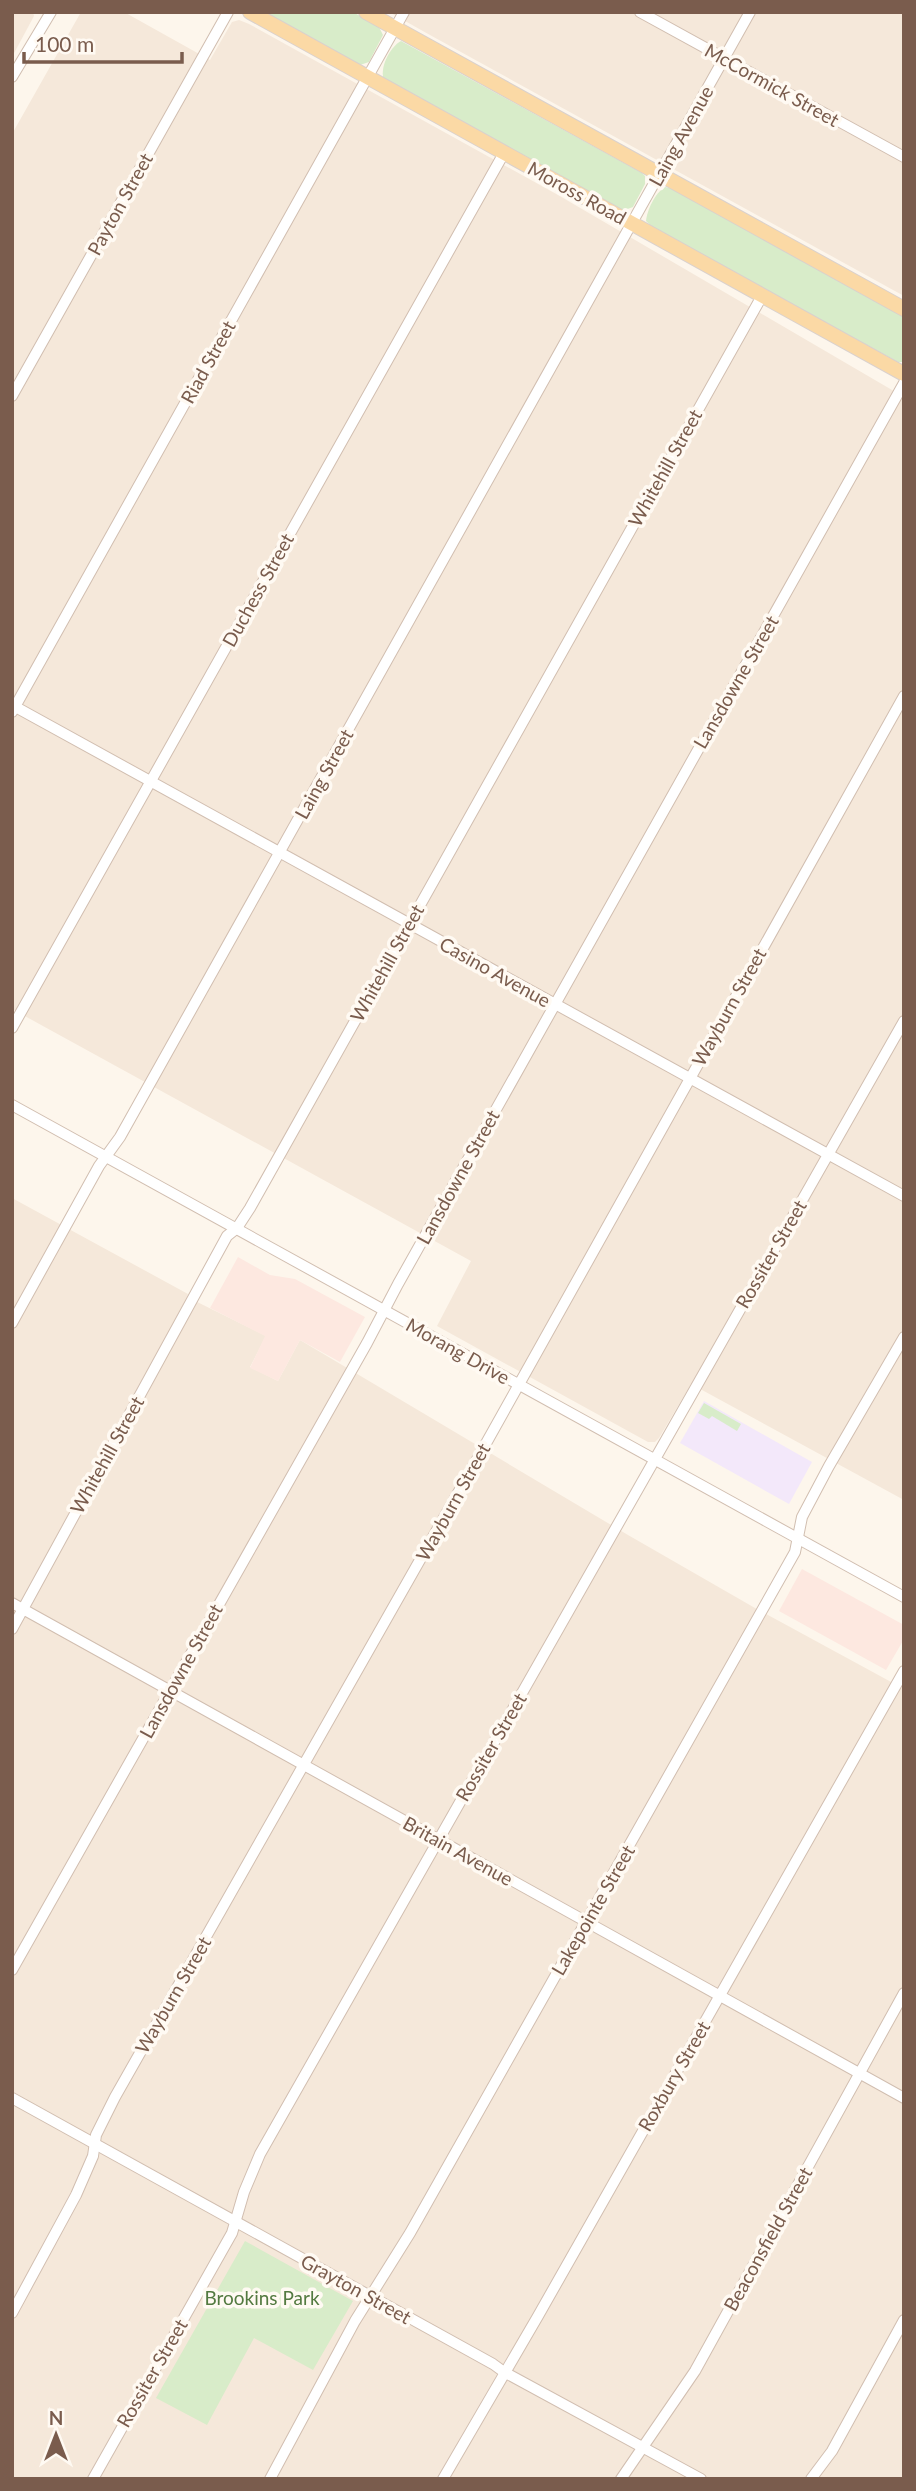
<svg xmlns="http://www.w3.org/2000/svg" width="916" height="2491" viewBox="0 0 916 2491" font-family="Lato,sans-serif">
<rect width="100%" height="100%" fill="#fdf6ec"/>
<g fill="#f5e8da">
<path d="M12,12H33L34,16L12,57Z"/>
<path d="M81,12H124L210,60L232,22L239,20L249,24L558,195L904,397V1500L691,1384L659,1438L655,1442H648L437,1326L471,1261L12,1009V134Z"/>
<path d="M389,12H904V296L430,35Z"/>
<path d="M12,1198L188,1294L187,1297L266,1336L250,1367L278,1381L300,1340L628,1535L755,1608L904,1689V2479H12Z"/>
</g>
<g fill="#fde8e0">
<path d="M238,1257L270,1275L295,1279L365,1317L340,1362L300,1340L278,1381L250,1368L265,1336L210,1308Z"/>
<path d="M802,1569L904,1625V1639L886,1670L779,1611Z"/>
</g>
<path fill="#f3e8fa" d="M704,1401L812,1462L789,1504L680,1443Z"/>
<g fill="#d8ecc9">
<path d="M264,12H353L379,27L383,35L369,62L360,65Z"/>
<path d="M401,41L642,173L645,176V184L633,207L622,211L384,80C379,68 390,47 401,41Z"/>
<path d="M665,187L670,188L904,317V362H898L653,228L646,221C647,210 655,193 665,187Z"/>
<path d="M704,1403L741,1424L737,1431L712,1416L709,1419L698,1413Z"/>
<path d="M245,2241L353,2301L313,2370L254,2338L207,2425L156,2398Z"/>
</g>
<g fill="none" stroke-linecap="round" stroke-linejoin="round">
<defs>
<g id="minor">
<path d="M640,12L904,157"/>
<path d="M12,77L51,12"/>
<path d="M12,396L228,12"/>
<path d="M12,705L904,1196"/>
<path d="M12,712L404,12"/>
<path d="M12,1028L504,153"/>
<path d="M12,1105L904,1597"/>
<path d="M12,1323L99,1166L120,1137L750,12"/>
<path d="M12,1603L904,2098"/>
<path d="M12,1629L227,1236L237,1228L250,1208L762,296"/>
<path d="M12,1970L367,1343L398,1284L904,383"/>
<path d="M12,2098L493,2364L504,2372L701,2479"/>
<path d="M12,2313L76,2195L93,2156L96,2135L115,2097L475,1463L904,696"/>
<path d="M93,2479L232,2233L244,2192L260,2154L904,1021"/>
<path d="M270,2479L355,2321L410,2233L795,1552L802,1517L829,1466L904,1337"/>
<path d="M443,2479L538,2316L904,1671"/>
<path d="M621,2479L695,2371L904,1993"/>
<path d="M811,2479L832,2451L904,2320"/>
</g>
<g id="major">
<path d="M250,12L904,374"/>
<path d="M366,12L904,309"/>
</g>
</defs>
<use href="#minor" stroke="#d1beb0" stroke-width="12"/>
<use href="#major" stroke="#dad1cd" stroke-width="16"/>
<use href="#minor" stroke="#fff" stroke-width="10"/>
<use href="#major" stroke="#fbd9a5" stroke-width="14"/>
</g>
<g text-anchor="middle" stroke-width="7" stroke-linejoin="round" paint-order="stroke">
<g font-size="19" fill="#7a5c4d" stroke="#fffaf3">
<text transform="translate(772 85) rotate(29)" y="7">McCormick Street</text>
<text transform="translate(681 136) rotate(-61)" y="7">Laing Avenue</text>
<text transform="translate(577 193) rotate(29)" y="7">Moross Road</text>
<text transform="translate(120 204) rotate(-61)" y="7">Payton Street</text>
<text transform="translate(208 362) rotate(-61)" y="7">Riad Street</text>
<text transform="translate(665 468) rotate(-61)" y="7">Whitehill Street</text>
<text transform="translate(258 590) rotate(-61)" y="7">Duchess Street</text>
<text transform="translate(736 682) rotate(-60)" y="7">Lansdowne Street</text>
<text transform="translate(324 774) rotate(-61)" y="7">Laing Street</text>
<text transform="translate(387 963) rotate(-61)" y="7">Whitehill Street</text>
<text transform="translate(495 972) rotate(29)" y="7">Casino Avenue</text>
<text transform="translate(729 1007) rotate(-61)" y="7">Wayburn Street</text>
<text transform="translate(458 1177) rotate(-61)" y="7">Lansdowne Street</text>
<text transform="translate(771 1254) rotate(-60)" y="7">Rossiter Street</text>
<text transform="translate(458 1351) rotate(29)" y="7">Morang Drive</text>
<text transform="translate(107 1455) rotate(-61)" y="7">Whitehill Street</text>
<text transform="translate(453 1502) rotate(-61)" y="7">Wayburn Street</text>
<text transform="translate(181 1671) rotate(-61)" y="7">Lansdowne Street</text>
<text transform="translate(491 1747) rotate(-60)" y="7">Rossiter Street</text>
<text transform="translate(458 1851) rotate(29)" y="7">Britain Avenue</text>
<text transform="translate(593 1910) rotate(-60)" y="7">Lakepointe Street</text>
<text transform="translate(173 1995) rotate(-60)" y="7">Wayburn Street</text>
<text transform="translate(674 2076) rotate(-60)" y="7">Roxbury Street</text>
<text transform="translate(768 2239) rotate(-61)" y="7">Beaconsfield Street</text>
<text transform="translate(356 2289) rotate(29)" y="7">Grayton Street</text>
<text transform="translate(152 2373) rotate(-60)" y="7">Rossiter Street</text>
</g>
<g font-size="19" fill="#537a41" stroke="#fffaf3">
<text x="262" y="2305">Brookins Park</text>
</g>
</g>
<rect width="916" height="2491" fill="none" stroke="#7a5c4d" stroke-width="28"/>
<g transform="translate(56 2435)" stroke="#fffaf3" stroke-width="5" paint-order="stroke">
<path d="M0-5L12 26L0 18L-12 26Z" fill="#7a5c4d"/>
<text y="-10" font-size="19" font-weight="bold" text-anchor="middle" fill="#7a5c4d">N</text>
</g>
<path d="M24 52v10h158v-10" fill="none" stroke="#7a5c4d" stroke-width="3.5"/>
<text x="35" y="52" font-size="21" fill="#7a5c4d" stroke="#fffaf3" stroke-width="5" paint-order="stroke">100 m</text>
</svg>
